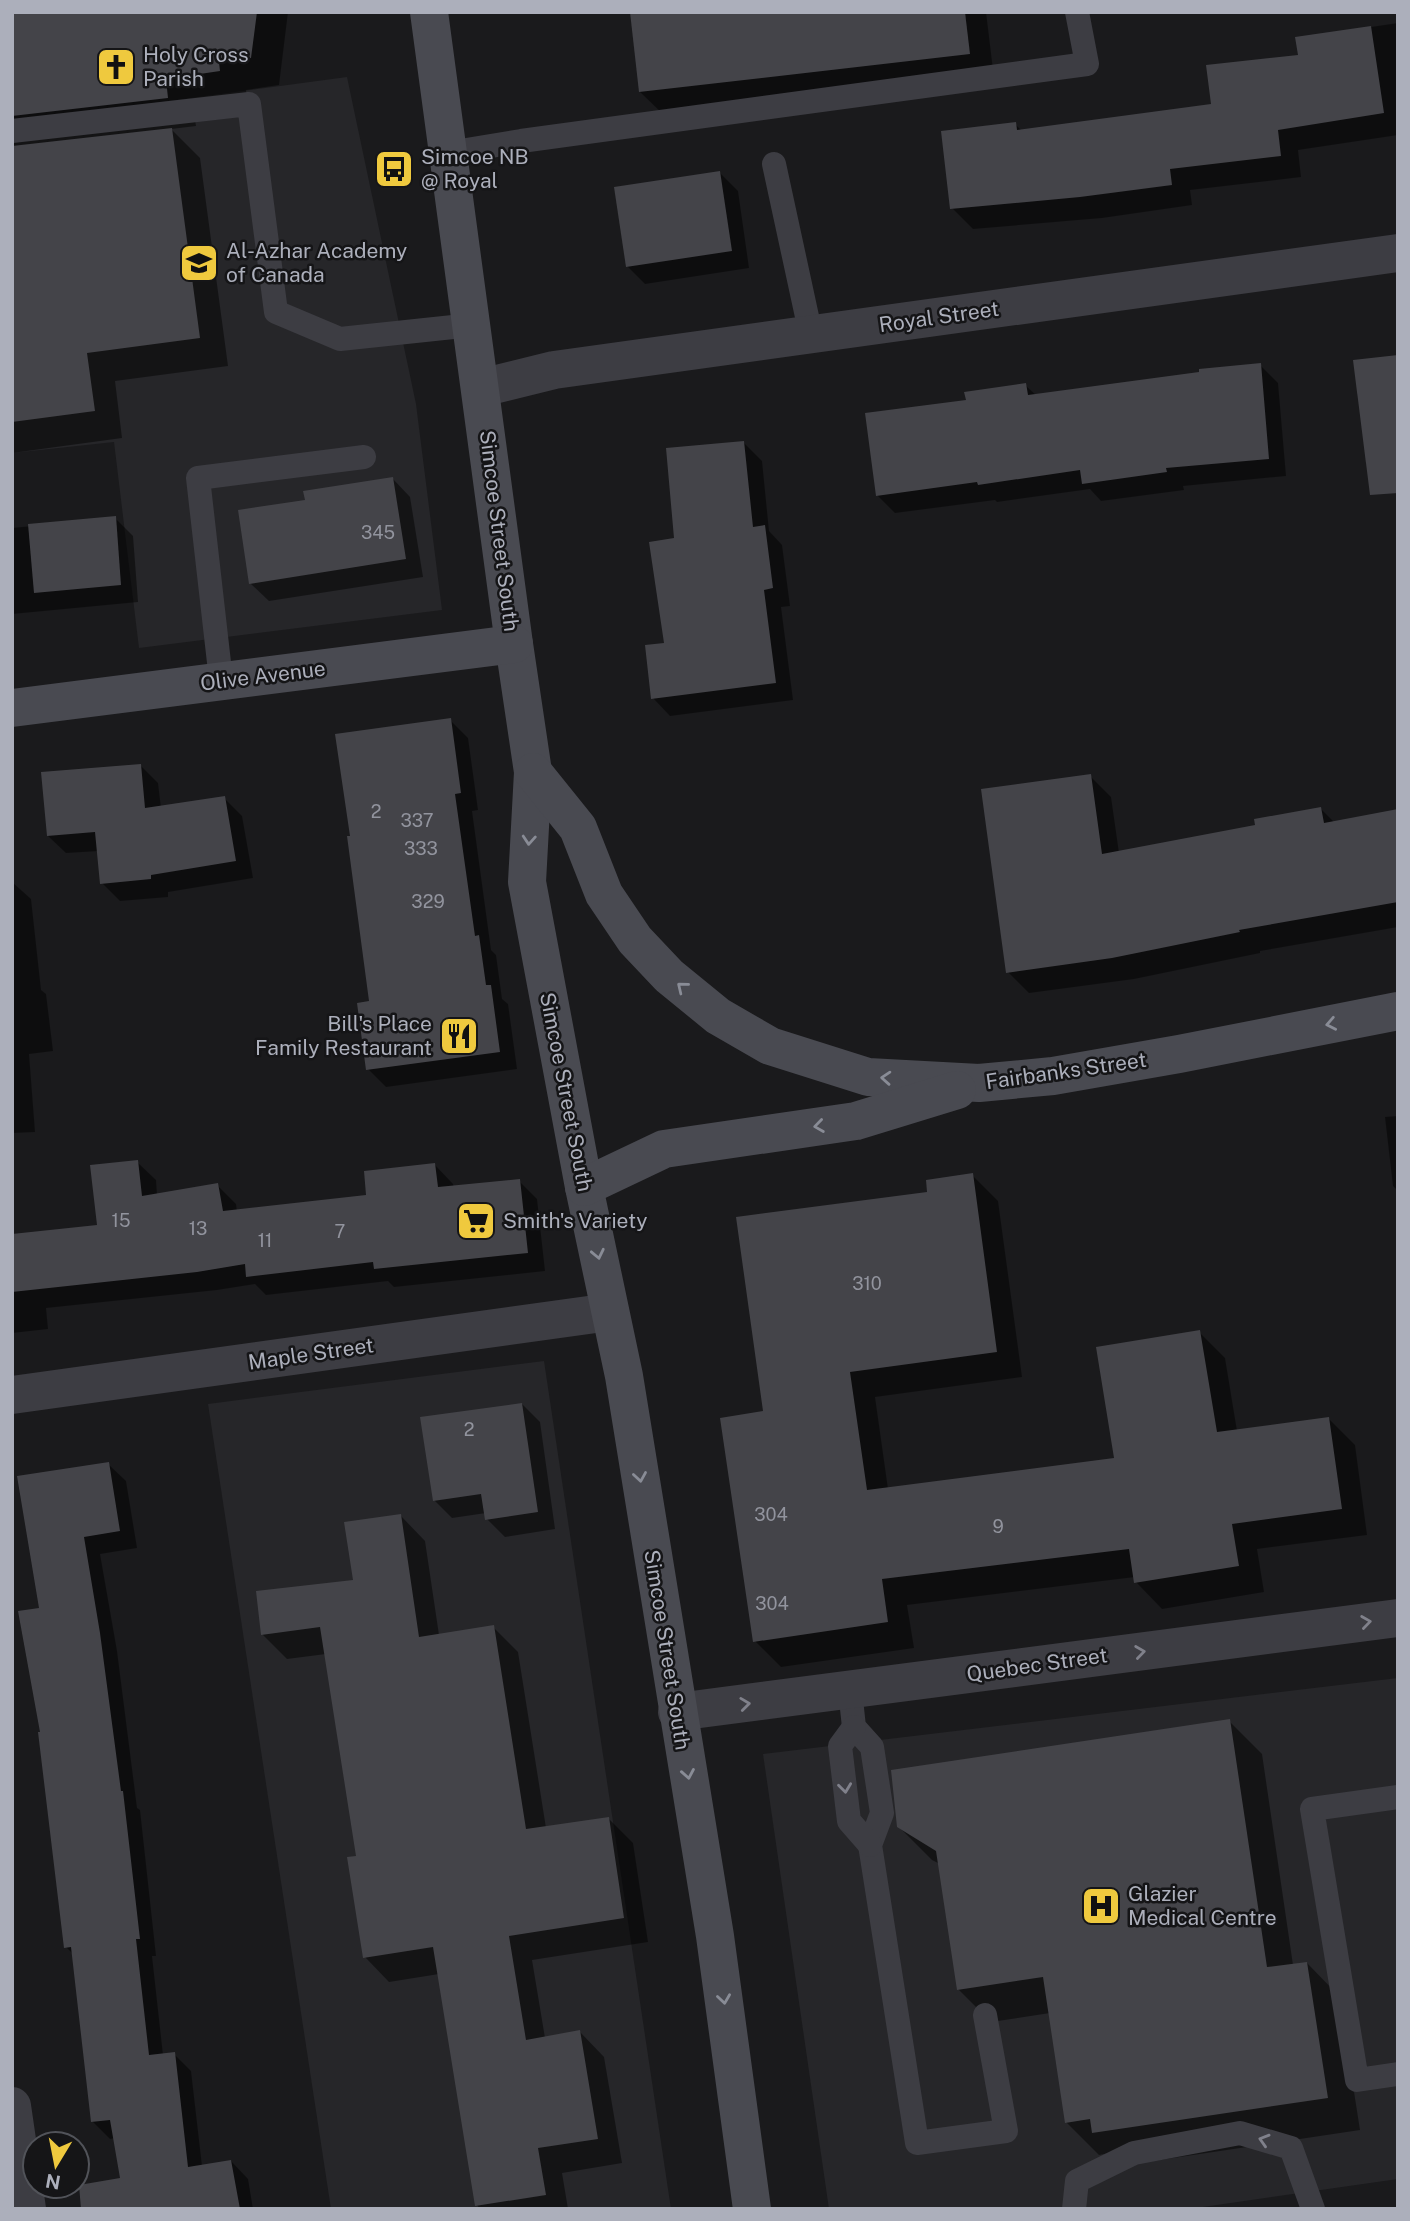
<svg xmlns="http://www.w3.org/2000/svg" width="1410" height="2221" viewBox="0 0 1410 2221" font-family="'Public Sans',sans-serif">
<rect width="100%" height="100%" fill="#1a1a1c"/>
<g fill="#262629">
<path d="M347,77L416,404L442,610L139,648L114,442L12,453V122Z"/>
<path d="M544,1361L671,2209H331L208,1404Z"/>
<path d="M1398,1678V2179L1189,2209H829L763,1754Z"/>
</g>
<g fill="#0007">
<path d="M12,12H288L279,85L246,90L247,99L193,107L196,126L171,129L200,158L228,366L115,381L122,438L12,453Z"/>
<path d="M631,12H986L994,78L665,116L640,92Z"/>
<path d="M1398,23V135L1298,150L1301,177L1190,190L1192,205L1102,218L973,229L952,208L1015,124L1022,131L1213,105L1300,56L1297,38Z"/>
<path d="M720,173L738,191L749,268L645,284L627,266Z"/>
<path d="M1260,365L1278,383L1286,476L1183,486L1184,490L1101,501L1090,489L997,502L995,500L895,513L877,495L968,402L1025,385L1037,396Z"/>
<path d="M744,443L762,461L769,531L782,545L790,606L781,607L793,700L670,716L653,698L666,644L676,540Z"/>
<path d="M393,479L410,497L423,577L269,601L251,584L307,501Z"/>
<path d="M115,518L133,536L138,602L12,614V528Z"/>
<path d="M450,720L468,738L478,810L472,811L491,950L496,955L502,999L508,1004L517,1069L386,1087L368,1069L371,1003Z"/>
<path d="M141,766L158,783L161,808L224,798L242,816L253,878L168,892V897L120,901L102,883L99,851L66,853L48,836Z"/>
<path d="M1090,776L1111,797L1119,853L1257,826L1321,809L1335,823L1398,811V927L1260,951V953L1134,979L1029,993L1008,972Z"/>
<path d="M12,882L31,899L41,990L46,994L53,1051L29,1054L35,1132L12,1133Z"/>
<path d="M1398,1116V1191L1393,1186L1385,1117Z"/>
<path d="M137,1162L156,1180L157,1195L217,1185L236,1204L237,1212L368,1196L435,1165L453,1184L454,1188L519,1181L537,1199L545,1271L394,1287L388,1281L266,1295L255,1284L217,1290L46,1308L48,1329L12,1333V1235L99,1227Z"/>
<path d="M972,1175L998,1201L1022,1377L875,1397L888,1489L1116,1460L1199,1332L1225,1358L1237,1431L1329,1419L1355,1445L1367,1535L1257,1549L1264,1592L1162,1609L1136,1582L1135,1577L907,1605L914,1648L781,1667L755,1641L765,1413L929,1193Z"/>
<path d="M522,1404L540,1422L555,1529L505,1537L487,1519L486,1513L452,1518L434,1500Z"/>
<path d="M108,1464L126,1481L137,1548L100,1554L117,1651L137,1808L140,1810L156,1956H152L163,2055L174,2054L191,2071L202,2166L231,2161L248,2179L253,2209H128L115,2138L110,2139L92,2121L74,1955L66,1947L42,1733L41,1609Z"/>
<path d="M401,1516L425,1541L439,1635L493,1627L518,1652L546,1828L608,1818L633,1843L648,1942L532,1960L545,2038L580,2032L604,2057L622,2163L562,2173L568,2209H480L477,2205L439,1974L389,1982L365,1957L358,1857L326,1654L287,1659L262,1634L355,1581Z"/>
<path d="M1229,1721L1262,1754L1293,1965L1307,1963L1339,1996L1360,2130L1126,2165L1114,2152L1099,2155L1066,2122L1050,2013L991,2022L958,1989L940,1864L932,1860L899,1827Z"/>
</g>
<g fill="#444449">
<path d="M12,12H257L251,58L219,62L220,71L166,79L168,98L12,116Z"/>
<path d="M630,12H965L970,54L639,92Z"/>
<path d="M1371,26L1384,113L1278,130L1281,156L1170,169L1172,185L1080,197L950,209L941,131L1016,122L1017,130L1211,104L1206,65L1298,55L1295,37Z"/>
<path d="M172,128L200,338L87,353L95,411L12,422V146Z"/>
<path d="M720,171L732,251L626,267L614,187Z"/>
<path d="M1398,355V493L1370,495L1353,360Z"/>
<path d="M1261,363L1269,459L1166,468L1167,472L1082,484L1080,470L978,485L977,482L876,496L865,413L966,400L964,392L1026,383L1028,395L1199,372V369Z"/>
<path d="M744,441L753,527L765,525L773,588L764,590L776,683L651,699L645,645L664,643L649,542L674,538L666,448Z"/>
<path d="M393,477L406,559L249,584L238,510L305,500L303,491Z"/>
<path d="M116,516L121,585L34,593L28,524Z"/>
<path d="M451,718L461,793L455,794L475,936L479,935L486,985H491L500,1052L366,1070L357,1003L369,1001L347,836H350L335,734Z"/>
<path d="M141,764L145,808L225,796L236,861L151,875V879L100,884L95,832L47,836L41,772Z"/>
<path d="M1091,774L1102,854L1255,825L1254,819L1321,807L1324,823L1398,809V902L1239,930L1240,932L1112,958L1006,973L981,789Z"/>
<path d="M138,1160L142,1196L218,1183L223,1211L366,1195L364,1171L435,1163L438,1187L520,1179L528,1253L374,1269L373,1262L246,1277L245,1264L197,1272L12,1292V1234L97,1225L90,1165Z"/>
<path d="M973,1173L997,1352L850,1372L867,1490L1114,1458L1096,1347L1200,1330L1217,1432L1329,1417L1342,1509L1232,1524L1239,1566L1134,1583L1129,1549L882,1579L888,1622L753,1642L720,1418L763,1411L736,1217L927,1192L926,1180Z"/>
<path d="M522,1403L538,1512L485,1520L481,1494L433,1501L420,1417Z"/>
<path d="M109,1462L120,1531L84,1537L100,1633L121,1791H123L140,1939H136L149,2055L175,2052L188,2167L231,2160L240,2209H81L79,2185L120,2178L110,2120L91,2122L71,1947L64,1948L38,1732H40L18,1611L39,1608L17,1476Z"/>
<path d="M401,1514L419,1637L494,1625L526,1829L609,1817L624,1918L509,1936L526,2040L580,2030L598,2139L538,2148L546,2195L475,2206L433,1947L363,1958L347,1857L356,1856L320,1627L261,1635L256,1591L353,1580L344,1522Z"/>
<path d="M1230,1719L1267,1967L1307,1962L1328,2098L1092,2133L1090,2119L1065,2123L1043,1977L957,1990L936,1851L897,1827L891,1770Z"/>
</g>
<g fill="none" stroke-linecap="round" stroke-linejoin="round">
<g stroke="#3d3d43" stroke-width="24">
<path d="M12,131L249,104L276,312L340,339L472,325"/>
<path d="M448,153L521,141L1087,64L1077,12"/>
<path d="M774,164L811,335"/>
<path d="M221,680L198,478L364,457"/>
<path d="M850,1690L854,1727L872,1747L882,1813L870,1845L917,2143L1006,2131L985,2015"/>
<path d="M854,1727L840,1746L849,1821L870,1845"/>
<path d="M1398,1797L1312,1809L1357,2080L1398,2074"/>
<path d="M1074,2209L1077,2181L1134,2153L1240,2133L1291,2148L1313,2209"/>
</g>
<g stroke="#3d3d43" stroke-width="38">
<path d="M481,388L554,370L1398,253"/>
<path d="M12,1395L610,1312"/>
<path d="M677,1712L1398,1618"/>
</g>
<path stroke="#3d3d43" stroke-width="38" d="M12,2106L27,2209"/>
<g stroke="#494a51" stroke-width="38">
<path d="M429,12L514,644L533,772L527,882L584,1187L624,1376L715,1936L752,2209"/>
<path d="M12,708L514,644"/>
<path d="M533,772L578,828L604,894L635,940L669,976L718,1016L770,1046L868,1077L979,1083L1053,1076L1179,1054L1398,1011"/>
<path d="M584,1187L664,1149L856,1121L957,1090"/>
</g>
</g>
<defs><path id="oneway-chevron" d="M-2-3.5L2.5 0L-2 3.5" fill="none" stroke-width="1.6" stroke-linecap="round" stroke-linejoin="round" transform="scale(1.75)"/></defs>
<g stroke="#898c96">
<use href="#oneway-chevron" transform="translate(529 840) rotate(94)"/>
<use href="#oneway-chevron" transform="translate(682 987) rotate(-141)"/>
<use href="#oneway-chevron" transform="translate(1331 1024) rotate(169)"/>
<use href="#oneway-chevron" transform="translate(886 1078) rotate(-176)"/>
<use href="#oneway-chevron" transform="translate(819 1126) rotate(172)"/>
<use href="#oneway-chevron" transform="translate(598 1254) rotate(78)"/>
<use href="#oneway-chevron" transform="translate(640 1477) rotate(81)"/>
<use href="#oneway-chevron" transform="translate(688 1774) rotate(80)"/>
<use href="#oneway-chevron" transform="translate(724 1999) rotate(82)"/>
</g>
<g stroke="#80818b">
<use href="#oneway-chevron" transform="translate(1366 1622) rotate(-8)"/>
<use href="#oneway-chevron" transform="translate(1140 1652) rotate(-8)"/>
<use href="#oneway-chevron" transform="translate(745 1704) rotate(-7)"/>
<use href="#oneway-chevron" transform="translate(845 1788) rotate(83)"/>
<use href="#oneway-chevron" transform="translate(1264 2140) rotate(-163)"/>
</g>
<defs>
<symbol id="church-square" viewBox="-11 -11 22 22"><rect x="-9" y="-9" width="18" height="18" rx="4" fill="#efc93e" stroke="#151517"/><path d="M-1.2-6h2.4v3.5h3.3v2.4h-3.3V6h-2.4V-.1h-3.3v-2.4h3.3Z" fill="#111"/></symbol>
<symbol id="bus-square" viewBox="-11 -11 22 22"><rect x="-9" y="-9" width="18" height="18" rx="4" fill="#efc93e" stroke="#151517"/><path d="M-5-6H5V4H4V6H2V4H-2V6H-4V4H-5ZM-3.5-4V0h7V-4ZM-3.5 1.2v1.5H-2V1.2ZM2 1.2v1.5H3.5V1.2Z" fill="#111"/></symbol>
<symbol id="school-square" viewBox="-11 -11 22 22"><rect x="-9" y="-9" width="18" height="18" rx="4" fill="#efc93e" stroke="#151517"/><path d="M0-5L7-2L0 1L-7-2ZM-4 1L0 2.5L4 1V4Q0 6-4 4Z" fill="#111"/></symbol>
<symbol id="restaurant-square" viewBox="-11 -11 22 22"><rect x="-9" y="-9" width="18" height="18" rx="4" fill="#efc93e" stroke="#151517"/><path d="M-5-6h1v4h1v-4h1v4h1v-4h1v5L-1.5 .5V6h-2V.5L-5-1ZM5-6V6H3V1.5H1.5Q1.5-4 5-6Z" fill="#111"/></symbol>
<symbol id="supermarket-square" viewBox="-11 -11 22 22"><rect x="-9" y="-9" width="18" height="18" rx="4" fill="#efc93e" stroke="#151517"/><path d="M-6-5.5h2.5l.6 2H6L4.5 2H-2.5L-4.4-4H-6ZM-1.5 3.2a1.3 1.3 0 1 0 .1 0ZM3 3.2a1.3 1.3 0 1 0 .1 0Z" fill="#111"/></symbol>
<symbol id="hospital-square" viewBox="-11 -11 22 22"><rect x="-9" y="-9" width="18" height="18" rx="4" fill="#efc93e" stroke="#151517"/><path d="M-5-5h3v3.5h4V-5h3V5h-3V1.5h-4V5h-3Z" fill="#111"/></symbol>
</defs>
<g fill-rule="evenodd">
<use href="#church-square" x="94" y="45" width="44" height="44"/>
<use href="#bus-square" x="372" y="147" width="44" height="44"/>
<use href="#school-square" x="177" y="241" width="44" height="44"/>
<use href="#restaurant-square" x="437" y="1014" width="44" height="44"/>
<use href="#supermarket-square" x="454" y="1199" width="44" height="44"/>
<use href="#hospital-square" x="1079" y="1884" width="44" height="44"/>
</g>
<g text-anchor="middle" stroke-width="5" stroke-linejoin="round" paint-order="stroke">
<g font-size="18" fill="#92949e">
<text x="378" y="539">345</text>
<text x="376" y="818">2</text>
<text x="417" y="827">337</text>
<text x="421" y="855">333</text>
<text x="428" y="908">329</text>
<text x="121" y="1227">15</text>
<text x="198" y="1235">13</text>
<text x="340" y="1238">7</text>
<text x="265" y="1247">11</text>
<text x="867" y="1290">310</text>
<text x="469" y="1436">2</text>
<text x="771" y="1521">304</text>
<text x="998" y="1533">9</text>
<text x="772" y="1610">304</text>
</g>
<g font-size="21" fill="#acafbb" stroke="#151517" text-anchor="start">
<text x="143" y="62">Holy Cross<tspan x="143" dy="24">Parish</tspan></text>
<text x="421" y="164">Simcoe NB<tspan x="421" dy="24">@ Royal</tspan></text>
<text x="226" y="258">Al-Azhar Academy<tspan x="226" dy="24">of Canada</tspan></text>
<text x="432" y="1031" text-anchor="end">Bill's Place<tspan x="432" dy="24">Family Restaurant</tspan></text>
<text x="503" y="1228">Smith's Variety</text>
<text x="1128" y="1901">Glazier<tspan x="1128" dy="24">Medical Centre</tspan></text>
</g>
<g font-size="21" fill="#acafbb" stroke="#151517">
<text transform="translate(939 317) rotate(-8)" y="7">Royal Street</text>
<text transform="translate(499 531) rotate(83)" y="7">Simcoe Street South</text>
<text transform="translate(263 676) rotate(-7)" y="7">Olive Avenue</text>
<text transform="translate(1066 1071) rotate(-8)" y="7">Fairbanks Street</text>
<text transform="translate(566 1092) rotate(79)" y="7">Simcoe Street South</text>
<text transform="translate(311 1354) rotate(-8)" y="7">Maple Street</text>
<text transform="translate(667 1650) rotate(81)" y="7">Simcoe Street South</text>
<text transform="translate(1037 1665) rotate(-8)" y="7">Quebec Street</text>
</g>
</g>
<rect width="1410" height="2221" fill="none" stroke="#acafbb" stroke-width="28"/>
<g transform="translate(56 2165) rotate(190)"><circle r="33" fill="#151517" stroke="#515359" stroke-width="2"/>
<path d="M0-5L12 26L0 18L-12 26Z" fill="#efc93e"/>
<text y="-10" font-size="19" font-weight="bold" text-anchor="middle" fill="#acafbb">N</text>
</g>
</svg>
